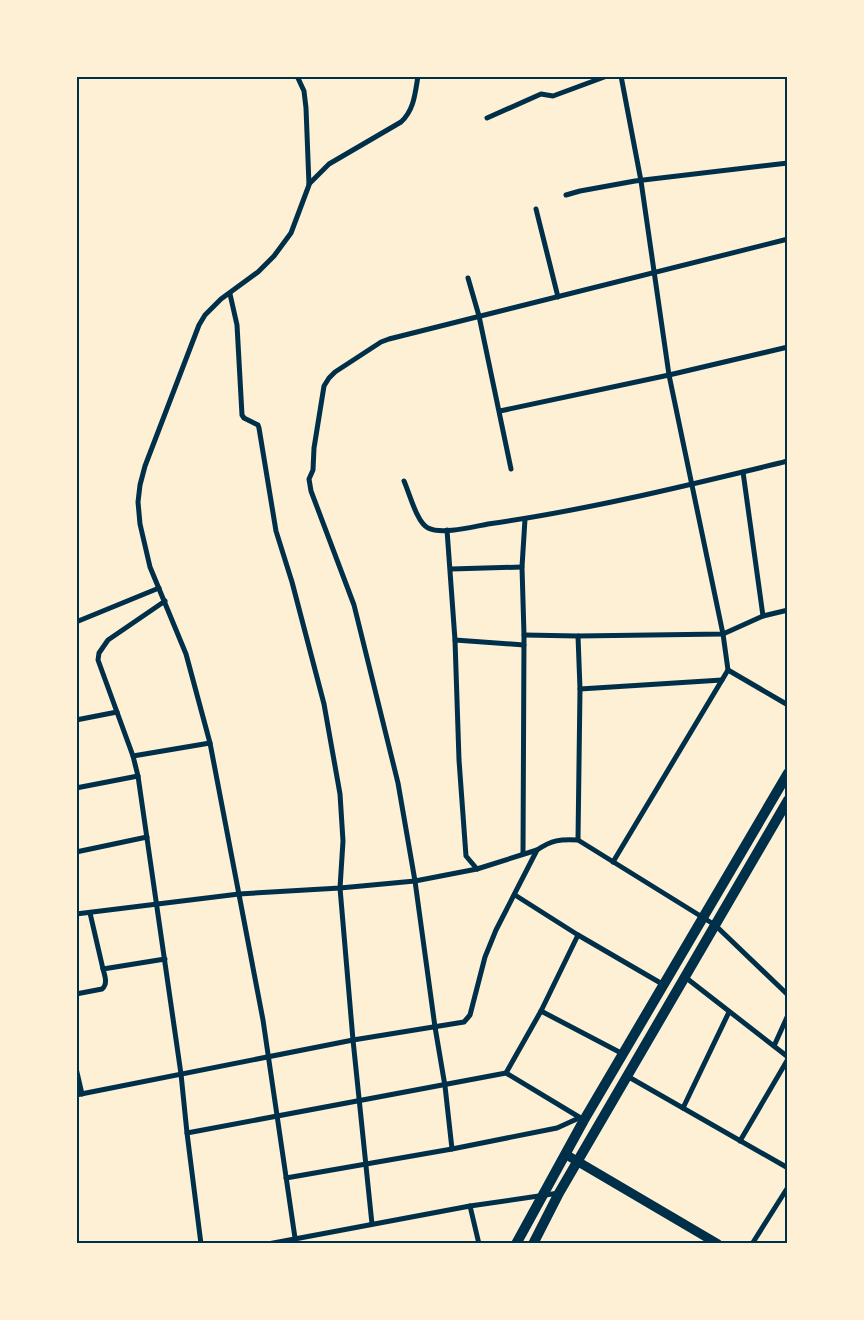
<svg xmlns="http://www.w3.org/2000/svg" width="864" height="1320" viewBox="0 0 864 1320" font-family="Manrope,sans-serif">
<rect width="100%" height="100%" fill="#fdf0d5"/>
<g fill="none" stroke-linecap="round" stroke-linejoin="round">
<g stroke="#003049" stroke-width="5">
<path d="M487,118L541,94L553,96L607,76"/>
<path d="M309,184L329,164L401,122C414,110 415,94 418,76"/>
<path d="M566,195L580,191L635,181L788,163"/>
<path d="M536,209L558,297"/>
<path d="M468,278L479,316L511,469"/>
<path d="M230,294L237,325L242,415L244,418L258,425L259,428L276,531L292,582L324,704L340,794L343,841L340,888L353,1040L372,1224"/>
<path d="M500,411L669,375L788,347"/>
<path d="M743,472L763,616"/>
<path d="M404,481C409,492 417,523 428,528C442,535 472,527 488,524C588,510 689,485 788,461"/>
<path d="M447,530L455,640L459,760L466,856L477,869"/>
<path d="M451,569L522,567"/>
<path d="M165,601L108,640L99,653L98,660L133,756L138,776L181,1074L187,1133L201,1244"/>
<path d="M76,622L159,588"/>
<path d="M524,635L578,636L723,634L763,616L788,610"/>
<path d="M455,640L524,645"/>
<path d="M728,670L788,705"/>
<path d="M580,689L722,680"/>
<path d="M76,720L117,712"/>
<path d="M133,756L210,743"/>
<path d="M76,788L138,776"/>
<path d="M578,840L580,689L578,636"/>
<path d="M76,852L147,837"/>
<path d="M523,854L524,635L522,567L525,519"/>
<path d="M613,862L728,670L723,634L669,375L641,181L621,76"/>
<path d="M515,895L578,935L664,985"/>
<path d="M90,913L103,969L165,959"/>
<path d="M76,914L239,894L340,888L415,881L477,869L537,850C552,840 560,839 578,840L715,925L788,995"/>
<path d="M685,977L788,1057"/>
<path d="M76,994L102,989C108,984 105,976 103,969"/>
<path d="M541,1011L623,1054"/>
<path d="M774,1046L788,1015"/>
<path d="M76,1068L82,1094"/>
<path d="M506,1073L541,1011L578,935"/>
<path d="M627,1076L788,1168"/>
<path d="M76,1095L353,1040L464,1022L470,1015L485,957L496,930L537,850"/>
<path d="M683,1108L729,1012"/>
<path d="M187,1133L506,1073L584,1120"/>
<path d="M740,1141L788,1059"/>
<path d="M452,1149L445,1086L435,1027L415,881L398,783L354,605L311,491L309,479L313,470L314,448L324,386L329,378L335,372L381,342L389,339L788,239"/>
<path d="M286,1178L452,1149L557,1128L579,1118"/>
<path d="M470,1206L479,1244"/>
<path d="M295,1238L263,1020L210,743L186,654L150,567L140,524L138,502L140,485L145,466L199,325L205,315L221,299L258,272L274,256L291,233L309,185L306,108L304,91L297,76"/>
<path d="M268,1244L470,1206L559,1193"/>
<path d="M752,1244L788,1187"/>
</g>
<path stroke="#003049" stroke-width="9" d="M565,1154L718,1244"/>
<g stroke="#003049" stroke-width="10">
<path d="M516,1244L584,1120L788,773"/>
<path d="M533,1244L559,1193L788,800"/>
</g>
</g>
<rect width="864" height="1320" fill="none" stroke="#fdf0d5" stroke-width="155"/>
<rect x="78" y="78" width="708" height="1164" fill="none" stroke="#003049" stroke-width="2"/>
</svg>
